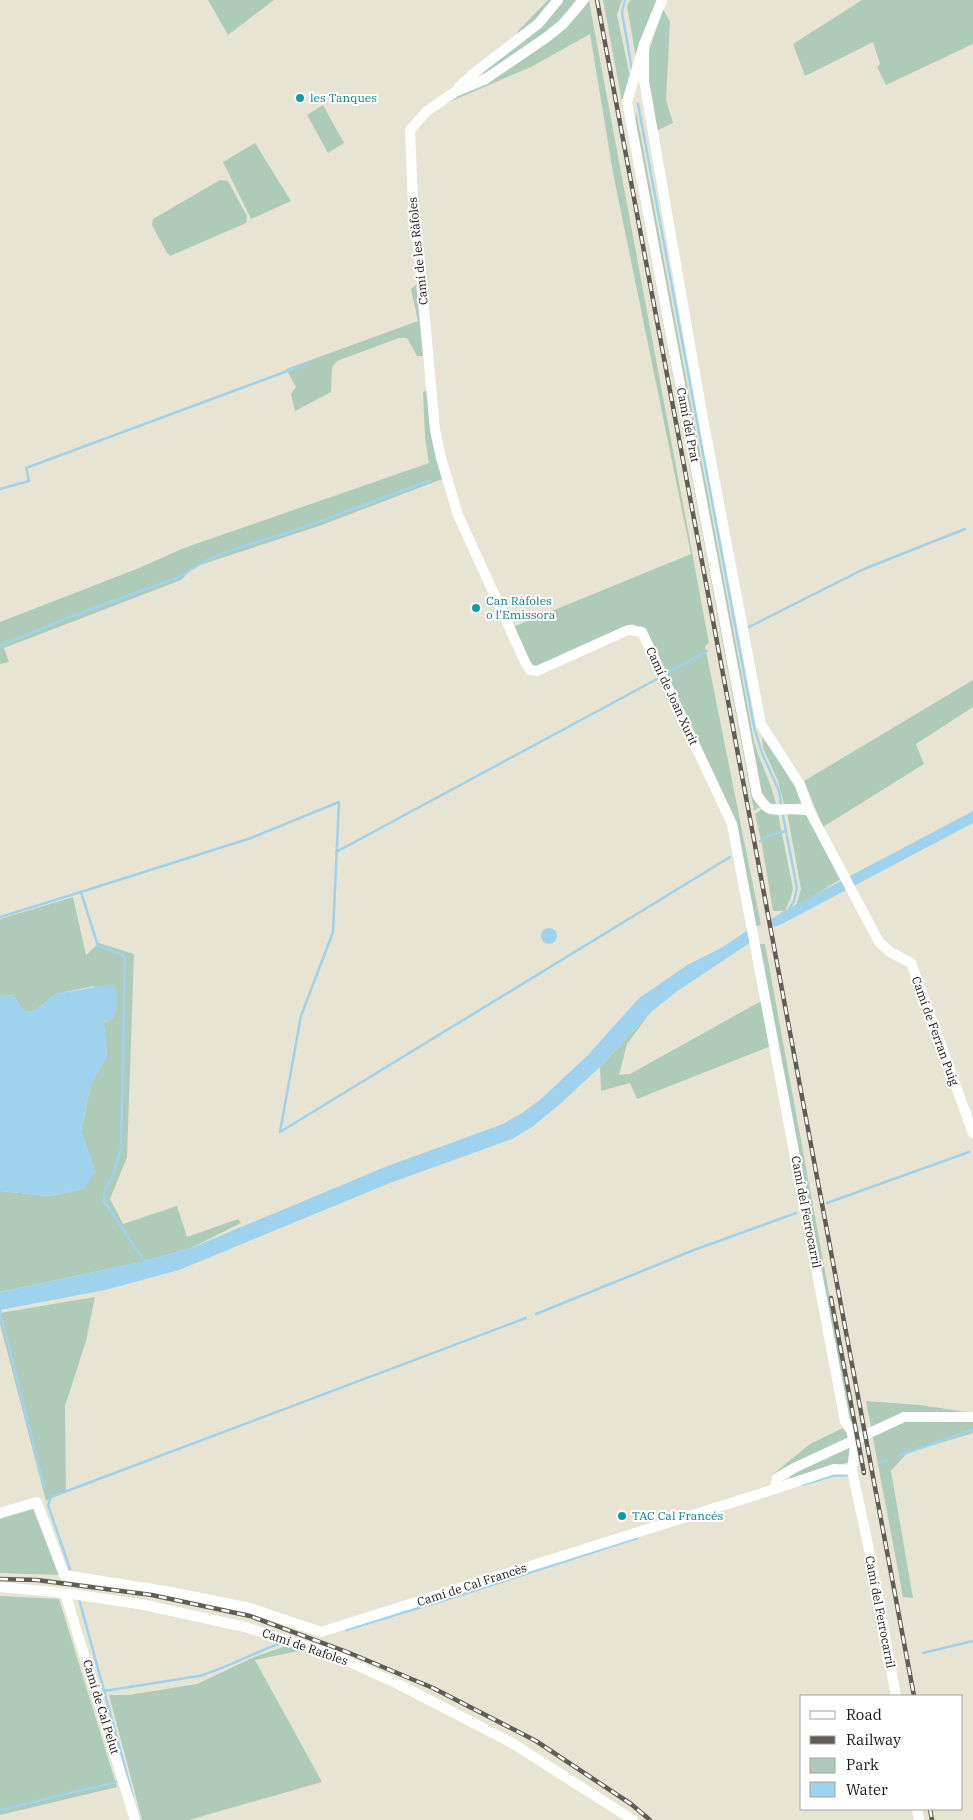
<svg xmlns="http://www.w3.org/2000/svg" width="973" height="1820" viewBox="0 0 973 1820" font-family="'IBM Plex Serif',serif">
<rect width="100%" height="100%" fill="#e8e4d3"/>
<g fill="#aecbba">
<path d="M208,0H274L228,35Z"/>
<path d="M548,0H555L516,39L518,31Z"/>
<path d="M562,0H576L562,19L542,38L484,74L482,73L519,45Z"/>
<path d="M603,0H622L617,15L631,81L625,101L635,127L636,111L754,741C760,763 771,782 776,804L758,808L754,811Z"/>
<path d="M630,0H660L637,63L627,6Z"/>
<path d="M862,0H973V44L886,85L877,67L880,64L873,42L805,76L793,44Z"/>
<path d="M589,1L709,643L705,646L761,925L756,926L734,822L644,629L632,624L620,631L538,668L527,662L515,626L691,554L613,173L590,34L531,67L454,100L431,112C442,105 452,98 464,91C510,65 556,46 589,1Z"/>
<path d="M663,9L670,22L666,100L673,123L658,130H655L646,80L647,57Z"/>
<path d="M323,105L344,143L328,153L307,115Z"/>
<path d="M255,143L291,201L251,219L223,162Z"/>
<path d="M220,180L228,181L247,216L246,223L170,256L167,253L152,225L153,219Z"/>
<path d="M416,285L423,356H417L407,338H399L337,361L332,367L331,392L295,411L291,394L296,387L286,369L418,321L411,289Z"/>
<path d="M427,390L442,479L322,525L194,567L181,580L4,648L9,662L0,664V622L139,568L184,548L429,463L425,438L423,392Z"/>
<path d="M973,680V707L916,744L924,764L823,827L804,781Z"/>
<path d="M762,737L796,786L802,803L784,805L778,781L763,748Z"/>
<path d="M762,809L778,814L793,889L790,900L785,911H773L762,845L755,814Z"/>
<path d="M787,812L808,815L841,879L796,906L801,889Z"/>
<path d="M73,897L86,955L99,943L134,954L127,1157L110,1199L123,1224L177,1206L187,1237L238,1219L241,1223L191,1248L177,1252L146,1261L0,1292V1191L49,1196L83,1189L95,1172L81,1131L91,1083L107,1056L104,1025V1022L108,1021L94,986L56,994L37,1009L30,1013L22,1009L13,995L0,997V919Z"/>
<path d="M758,944H765L853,1424L846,1415Z"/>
<path d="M763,1000L771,1046L637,1099L630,1083L601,1091L600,1067L650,1013L627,1044L619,1075L630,1074Z"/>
<path d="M95,1297L86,1341L65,1406L66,1491L46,1501L0,1324V1313Z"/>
<path d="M866,1401L920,1405L973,1413V1433L907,1453L891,1471L913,1598L903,1597Z"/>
<path d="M843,1428L850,1437L772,1475L810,1444Z"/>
<path d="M852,1444L850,1462L791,1479L789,1478L795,1471Z"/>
<path d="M33,1509L59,1575L0,1573V1519Z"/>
<path d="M0,1596L59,1599L117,1787L0,1815Z"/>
<path d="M289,1645L326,1657L298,1651L255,1660L322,1782L189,1820H142L109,1695H129L197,1684L254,1657Z"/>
</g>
<g fill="#9fd3ed">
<path d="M973,811V823L782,924L780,913Z"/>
<circle cx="549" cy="936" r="8"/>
<path d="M750,929L751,942L676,992L650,1013L600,1067L560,1104L532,1127L512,1139L390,1183L179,1270L105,1290L0,1310V1292L146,1261L191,1248L385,1167L503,1124L522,1113L541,1099L588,1055L638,999L687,965L721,948Z"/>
<path d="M106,985L114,986C119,997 117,1007 114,1018L104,1022L107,1056L91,1083L81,1130L95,1172L84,1189L49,1196L0,1191V997L13,995L22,1009L30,1013L37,1009L56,994Z"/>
</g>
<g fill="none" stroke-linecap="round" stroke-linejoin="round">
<g stroke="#9fd3ed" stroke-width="2.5">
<path d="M625,0L622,12L632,70"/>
<path d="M638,104C677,311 714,519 754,727L762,753L779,791L781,804"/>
<path d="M0,489L29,481L26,468L306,364"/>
<path d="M747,628L864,569L965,529"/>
<path d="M0,646L65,619L182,576C214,550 260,543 299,529C342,513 386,497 429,481"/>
<path d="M669,672L707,651"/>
<path d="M783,816L797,888L794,901L789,909"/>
<path d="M760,841L770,835L786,831"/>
<path d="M336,852L657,679"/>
<path d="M0,917L81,892"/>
<path d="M827,1203L969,1152"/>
<path d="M146,1264L104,1201L105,1190L113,1176L121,1149L125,958L121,954L98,946L81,892L251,838L339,802L333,932L301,1016L280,1132L730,857"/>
<path d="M0,1311L44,1488"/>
<path d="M536,1314L694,1250L796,1213"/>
<path d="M900,1455L973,1430"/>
<path d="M879,1463L887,1460"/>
<path d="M802,1485L832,1476L849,1475"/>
<path d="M70,1569L48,1505L51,1497L526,1318"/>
<path d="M79,1599L133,1797"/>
<path d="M346,1630L461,1595L637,1538"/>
<path d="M923,1653L973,1641"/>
<path d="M104,1691L199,1676C227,1668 253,1653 281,1643"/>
<path d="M0,1810L116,1782"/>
</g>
<path stroke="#9fd3ed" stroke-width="9" d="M775,922L791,913"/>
<g stroke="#fff" stroke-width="10">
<path d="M583,0L563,24L547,37L484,80L455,92L427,111L410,130L414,229L418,242L435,430L441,458L458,515L526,664L530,670L537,671L548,666L628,630L642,632L732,824L845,1421L851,1430L855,1446L852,1470L871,1559L896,1696"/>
<path d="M662,0L644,44L627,102L757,795C769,812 769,810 788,809C795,809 802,810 809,810"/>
<path d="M644,44V81L703,419L761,724L800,785L809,810L879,942L890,952L911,963L973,1133"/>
<path d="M459,87L474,73L538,24L558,0"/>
<path d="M775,1489L834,1469L852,1470"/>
<path d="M0,1513L37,1502L64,1575L171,1592L250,1608L321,1632L775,1489L777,1478L794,1468L904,1417H973"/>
<path d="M0,1587L65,1593L145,1605L245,1627L334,1655L400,1685L512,1743L633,1820"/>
<path d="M65,1593L135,1820"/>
<path d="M917,1809L919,1820"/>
</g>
<defs>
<g id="rail">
<path d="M597,0L914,1696"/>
<path d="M831,1298L864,1473"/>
<path d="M0,1579L37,1580L152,1595L250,1616L347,1652L433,1688L536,1741L631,1804L650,1820"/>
<path d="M930,1809L932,1820"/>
</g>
</defs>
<use href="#rail" stroke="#605d54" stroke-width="4.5"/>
<use href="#rail" stroke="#fff" stroke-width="2.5" stroke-dasharray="8" stroke-linecap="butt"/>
</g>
<g fill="#0f9aa8" stroke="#fff" stroke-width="2">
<circle cx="300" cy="98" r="5"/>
<circle cx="476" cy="608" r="5"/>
<circle cx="622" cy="1516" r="5"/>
</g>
<g text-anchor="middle" stroke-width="4" stroke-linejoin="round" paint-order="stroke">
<g font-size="12" fill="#0d838f" stroke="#fff" text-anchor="start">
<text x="310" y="102">les Tanques</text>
<text x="486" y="605">Can Ràfoles<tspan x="486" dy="14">o l'Emissora</tspan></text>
<text x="632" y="1520">TAC Cal Francés</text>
</g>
<g font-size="12" fill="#191712" stroke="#fff">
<text transform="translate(418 251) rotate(-96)" y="4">Camí de les Ràfoles</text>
<text transform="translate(688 425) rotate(79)" y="4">Camí del Prat</text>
<text transform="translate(672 696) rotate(65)" y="4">Camí de Joan Xurit</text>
<text transform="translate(935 1031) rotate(70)" y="4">Camí de Ferran Puig</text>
<text transform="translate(806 1212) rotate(79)" y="4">Camí del Ferrocarril</text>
<text transform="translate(472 1585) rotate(-18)" y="4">Camí de Cal Francès</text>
<text transform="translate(880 1612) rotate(79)" y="4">Camí del Ferrocarril</text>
<text transform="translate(305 1647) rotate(19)" y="4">Camí de Rafoles</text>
<text transform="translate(101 1707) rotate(73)" y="4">Camí de Cal Pelut</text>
</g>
</g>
<rect x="800" y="1695" width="162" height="115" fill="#ffffff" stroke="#a3a2a0"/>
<rect x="810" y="1711" width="25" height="8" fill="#ffffff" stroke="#a3a2a0"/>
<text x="846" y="1720" font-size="15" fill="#191712">Road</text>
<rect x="810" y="1736" width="25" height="8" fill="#605d54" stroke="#a3a2a0"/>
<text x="846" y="1745" font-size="15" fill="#191712">Railway</text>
<rect x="810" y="1758" width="25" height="15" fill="#aecbba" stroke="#a3a2a0"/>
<text x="846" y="1770" font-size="15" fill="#191712">Park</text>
<rect x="810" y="1782" width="25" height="15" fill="#9fd3ed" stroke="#a3a2a0"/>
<text x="846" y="1795" font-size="15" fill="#191712">Water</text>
</svg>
